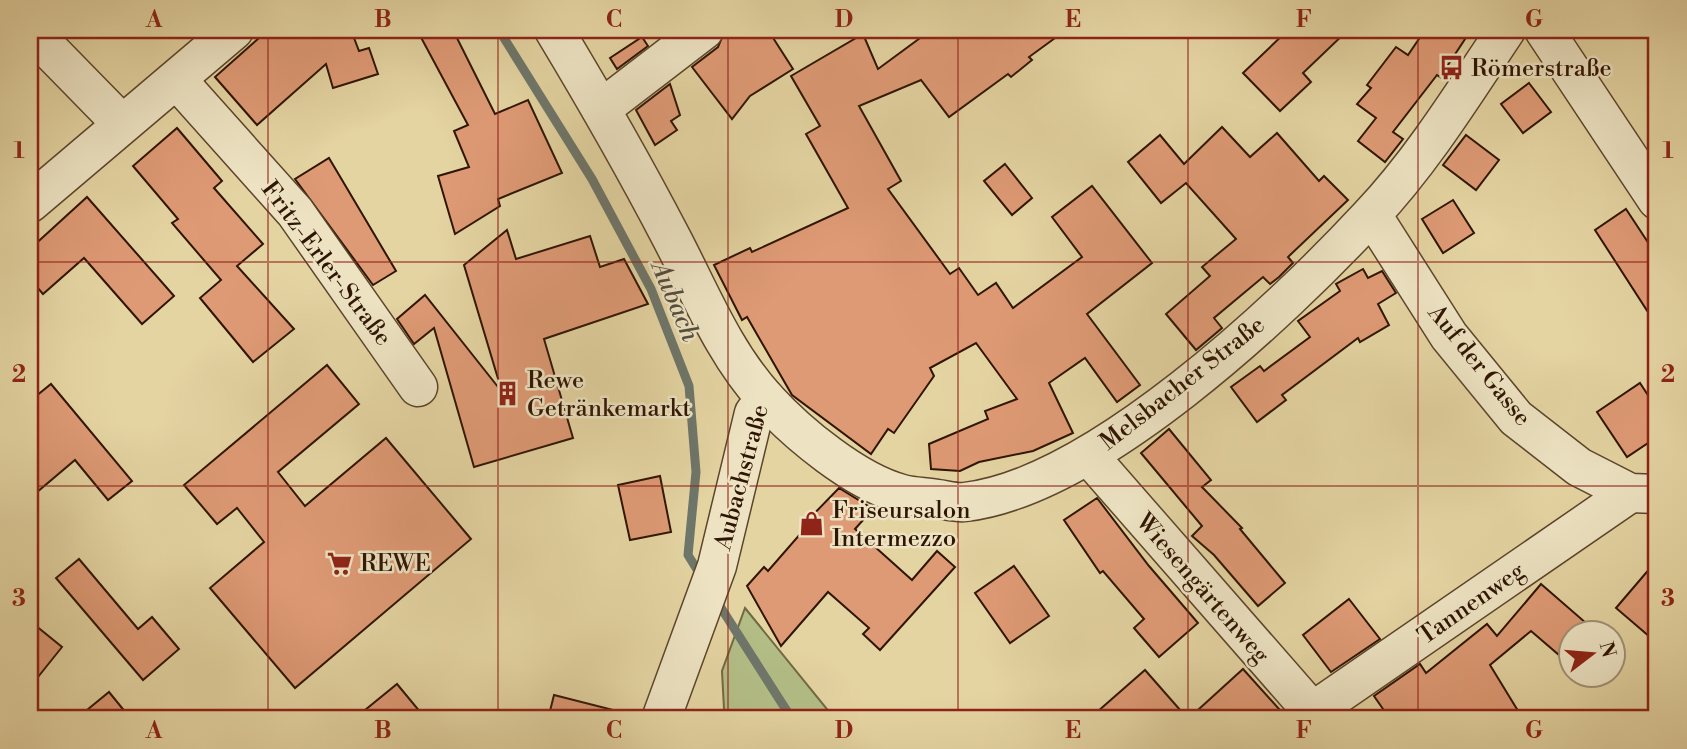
<svg xmlns="http://www.w3.org/2000/svg" width="1687" height="749" viewBox="0 0 1687 749" font-family="'Libre Bodoni',serif">
<rect width="100%" height="100%" fill="#e4d4a2"/>
<filter id="stains"><feTurbulence type="fractalNoise" baseFrequency=".00286" numOctaves="4"/><feColorMatrix values="0 0 0 0 .2 0 0 0 0 .09 0 0 0 0 .02 0 0 0 .5 -.17"/></filter>
<radialGradient id="worn" r=".72"><stop offset=".6" stop-color="#630" stop-opacity="0"/><stop offset="1" stop-color="#630" stop-opacity=".3"/></radialGradient>
<path fill="#b3bd86" stroke="#716944" stroke-width="2" d="M745,608L835,719H740L724,709L722,671Z"/>
<g fill="none" stroke-linecap="round" stroke-linejoin="round">
<g stroke="#6e766a" stroke-width="9">
<path d="M499,30L592,179L651,289L689,386L696,472L688,555L701,576"/>
<path d="M716,600L792,719"/>
</g>
</g>
<g fill="#de9a75" stroke="#2f1503" stroke-width="2">
<path d="M268,30H351L359,51L369,48L378,74L333,88L326,64L257,125L215,77Z"/>
<path d="M417,30H453L495,114L528,100L562,173L498,199L500,206L455,234L438,176L469,167L454,131L468,125Z"/>
<path d="M725,30H768L793,69L750,96L732,119L692,67L718,47Z"/>
<path d="M931,30H1066L1029,57L1032,60L1011,77L1008,74L949,117L921,80L859,106L901,181L888,189L950,274L959,268L978,295L996,283L1013,308L1082,257L1052,217L1092,186L1152,263L1087,314L1140,385L1117,402L1085,358L1049,383L1073,433L1033,451L979,462L960,471L931,469L929,444L988,419L985,411L1017,399L976,343L930,368L934,376L894,433L888,429L871,454L792,395L747,317L742,320L714,265L750,248L752,252L848,208L806,134L820,126L791,76L863,34L878,69Z"/>
<path d="M1288,30H1348L1303,73L1311,82L1280,111L1243,73Z"/>
<path d="M1425,30H1471L1440,77L1437,75L1393,132L1403,139L1385,162L1358,141L1376,118L1357,104L1371,88L1367,85L1396,47L1408,55Z"/>
<path d="M642,37L648,46L617,69L610,58Z"/>
<path d="M1529,83L1551,112L1523,133L1501,104Z"/>
<path d="M670,84L680,115L671,121L677,130L655,145L636,110Z"/>
<path d="M1222,127L1250,157L1277,133L1319,181L1324,176L1348,200L1288,257L1293,263L1279,277L1270,284L1263,277L1214,318L1222,328L1196,350L1166,314L1210,276L1202,267L1236,239L1186,183L1161,203L1128,162L1160,135L1184,164Z"/>
<path d="M177,128L222,181L214,188L263,244L237,266L294,329L253,362L200,298L221,280L172,223L178,219L133,166Z"/>
<path d="M1466,135L1499,160L1476,190L1443,165Z"/>
<path d="M329,158L396,271L373,285L295,179Z"/>
<path d="M1005,164L1032,198L1012,215L984,181Z"/>
<path d="M87,197L174,296L142,324L84,258L43,294L30,279V249Z"/>
<path d="M1453,200L1474,233L1443,253L1422,219Z"/>
<path d="M1626,209L1657,256V326L1595,230Z"/>
<path d="M507,230L516,259L590,236L600,267L624,259L648,304L544,339L573,438L474,467L434,328L414,344L397,319L425,295L502,392L464,265Z"/>
<path d="M1363,269L1368,278L1382,271L1396,293L1378,304L1389,325L1360,342L1358,338L1282,395L1286,400L1257,422L1231,387L1260,366L1264,371L1310,337L1298,321L1340,291L1336,284Z"/>
<path d="M327,365L359,404L278,472L305,506L386,438L471,539L295,688L210,588L264,542L237,508L217,524L184,485Z"/>
<path d="M1640,383L1657,409V437L1627,457L1597,412Z"/>
<path d="M51,384L132,481L108,500L75,460L30,498V401Z"/>
<path d="M1169,429L1211,480L1202,487L1242,528L1240,529L1285,583L1258,606L1214,555L1192,536L1202,526L1141,453Z"/>
<path d="M660,476L671,532L630,540L618,485Z"/>
<path d="M839,488L873,509L855,529L912,580L937,551L955,567L880,650L863,634L869,628L828,592L781,646L747,586L764,567L768,571L809,524L806,522Z"/>
<path d="M1097,498L1149,566L1198,623L1159,657L1134,628L1144,619L1103,571L1100,573L1064,520Z"/>
<path d="M79,559L138,629L152,617L179,649L143,680L56,578Z"/>
<path d="M1657,560V643L1616,608Z"/>
<path d="M1014,566L1049,616L1010,643L975,593Z"/>
<path d="M1541,584L1586,623L1577,634H1572V640L1559,655L1531,631L1490,665L1523,719H1390L1374,696L1420,664L1426,673L1487,624L1497,636Z"/>
<path d="M1349,599L1380,639L1331,672L1303,635Z"/>
<path d="M30,621L62,647L30,687Z"/>
<path d="M1243,669L1288,719H1089L1145,670L1188,719Z"/>
<path d="M397,684L426,719H354Z"/>
<path d="M109,692L131,719H76Z"/>
<path d="M554,695L617,711L616,719H548Z"/>
</g>
<g fill="none" stroke-linecap="round" stroke-linejoin="round">
<defs>
<g id="minor">
<path d="M30,30L122,124"/>
<path d="M554,30C595,98 634,166 671,237C700,292 723,352 766,399C798,434 856,482 902,494C913,497 926,497 937,499C946,500 956,503 965,502C1095,487 1282,311 1370,216C1422,161 1464,93 1506,30"/>
<path d="M1544,30L1657,200"/>
<path d="M177,80L295,212L418,387"/>
<path d="M601,109L704,30"/>
<path d="M30,203L234,30"/>
<path d="M1372,215L1449,336L1516,418L1579,467L1630,493L1657,494"/>
<path d="M1089,456L1319,719"/>
<path d="M1312,712L1630,493"/>
<path d="M661,719L717,566L754,413L766,399"/>
</g>
</defs>
<use href="#minor" stroke="#5c452b" stroke-width="41"/>
<use href="#minor" stroke="#ede3c3" stroke-width="38"/>
</g>
<path fill="none" stroke="#8f2418" stroke-width="2" stroke-opacity="0.55" d="M268,30V719M498,30V719M728,30V719M958,30V719M1188,30V719M1418,30V719M30,262H1657M30,486H1657"/>
<defs>
<symbol id="bus-bare" viewBox="-9 -9 18 18"><path d="M-5-6H5V4H4V6H2V4H-2V6H-4V4H-5ZM-3.5-4V0h7V-4ZM-3.5 1.2v1.5H-2V1.2ZM2 1.2v1.5H3.5V1.2Z" fill="#8f2418" stroke="#ede3c3" stroke-width="2.5" paint-order="stroke"/></symbol>
<symbol id="building-bare" viewBox="-9 -9 18 18"><path d="M-4-6H4V6H1V3H-1V6H-4ZM-2.5-4.3h1.7v1.8h-1.7ZM.8-4.3h1.7v1.8H.8ZM-2.5-1h1.7V.8h-1.7ZM.8-1h1.7V.8H.8Z" fill="#8f2418" stroke="#ede3c3" stroke-width="2.5" paint-order="stroke"/></symbol>
<symbol id="shop-bare" viewBox="-9 -9 18 18"><path d="M-5-2.5h2.3a2.7 3.5 0 0 1 5.4 0H5L5.5 6h-11ZM-1.5-2.5h3a1.5 2.3 0 0 0-3 0Z" fill="#8f2418" stroke="#ede3c3" stroke-width="2.5" paint-order="stroke"/></symbol>
<symbol id="supermarket-bare" viewBox="-9 -9 18 18"><path d="M-6-5.5h2.5l.6 2H6L4.5 2H-2.5L-4.4-4H-6ZM-1.5 3.2a1.3 1.3 0 1 0 .1 0ZM3 3.2a1.3 1.3 0 1 0 .1 0Z" fill="#8f2418" stroke="#ede3c3" stroke-width="2.5" paint-order="stroke"/></symbol>
</defs>
<g fill-rule="evenodd">
<use href="#bus-bare" x="1434" y="50" width="35" height="35"/>
<use href="#building-bare" x="490" y="376" width="35" height="35"/>
<use href="#shop-bare" x="794" y="506" width="35" height="35"/>
<use href="#supermarket-bare" x="322" y="546" width="35" height="35"/>
</g>
<g text-anchor="middle" stroke-width="5" stroke-linejoin="round" paint-order="stroke">
<g font-size="24" fill="#2f1503" stroke="#ede3c3" text-anchor="start">
<text x="1471" y="76">Römerstraße</text>
<text x="527" y="388">Rewe<tspan x="527" dy="28">Getränkemarkt</tspan></text>
<text x="832" y="518">Friseursalon<tspan x="832" dy="28">Intermezzo</tspan></text>
<text x="360" y="571">REWE</text>
</g>
<g font-size="24" fill="#2f1503" stroke="#ede3c3">
<text transform="translate(327 263) rotate(53)" y="8">Fritz-Erler-Straße</text>
<text transform="translate(1480 365) rotate(51)" y="8">Auf der Gasse</text>
<text transform="translate(1182 383) rotate(-38)" y="8">Melsbacher Straße</text>
<text transform="translate(741 477) rotate(-75)" y="8">Aubachstraße</text>
<text transform="translate(1203 588) rotate(49)" y="8">Wiesengärtenweg</text>
<text transform="translate(1471 603) rotate(-35)" y="8">Tannenweg</text>
</g>
<g font-size="26" font-style="italic" fill="#544d3f" stroke="#ede3c3">
<text transform="translate(676 301) rotate(67)" y="9">Aubach</text>
</g>
</g>
<rect width="1687" height="749" fill="none" stroke="#e4d4a2" stroke-width="77"/>
<g transform="translate(1592 654) rotate(74)"><circle r="33" fill="#ede3c3" stroke="#a19176" stroke-width="2"/>
<path d="M0-5L12 26L0 18L-12 26Z" fill="#8f2418"/>
<text y="-10" font-size="19" font-weight="bold" text-anchor="middle" fill="#2f1503">N</text>
</g>
<rect x="38" y="38" width="1610" height="672" fill="none" stroke="#8f2418" stroke-width="2.5"/>
<g font-size="23" text-anchor="middle" font-weight="bold" fill="#8f2418">
<text x="154" y="27">A</text>
<text x="383" y="27">B</text>
<text x="614" y="27">C</text>
<text x="844" y="27">D</text>
<text x="1073" y="27">E</text>
<text x="1304" y="27">F</text>
<text x="1534" y="27">G</text>
<text x="19" y="158">1</text>
<text x="1668" y="158">1</text>
<text x="19" y="382">2</text>
<text x="1668" y="382">2</text>
<text x="19" y="606">3</text>
<text x="1668" y="606">3</text>
<text x="154" y="738">A</text>
<text x="383" y="738">B</text>
<text x="614" y="738">C</text>
<text x="844" y="738">D</text>
<text x="1073" y="738">E</text>
<text x="1304" y="738">F</text>
<text x="1534" y="738">G</text>
</g>
<rect width="100%" height="100%" filter="url(#stains)"/>
<rect width="100%" height="100%" fill="url(#worn)"/>
</svg>
